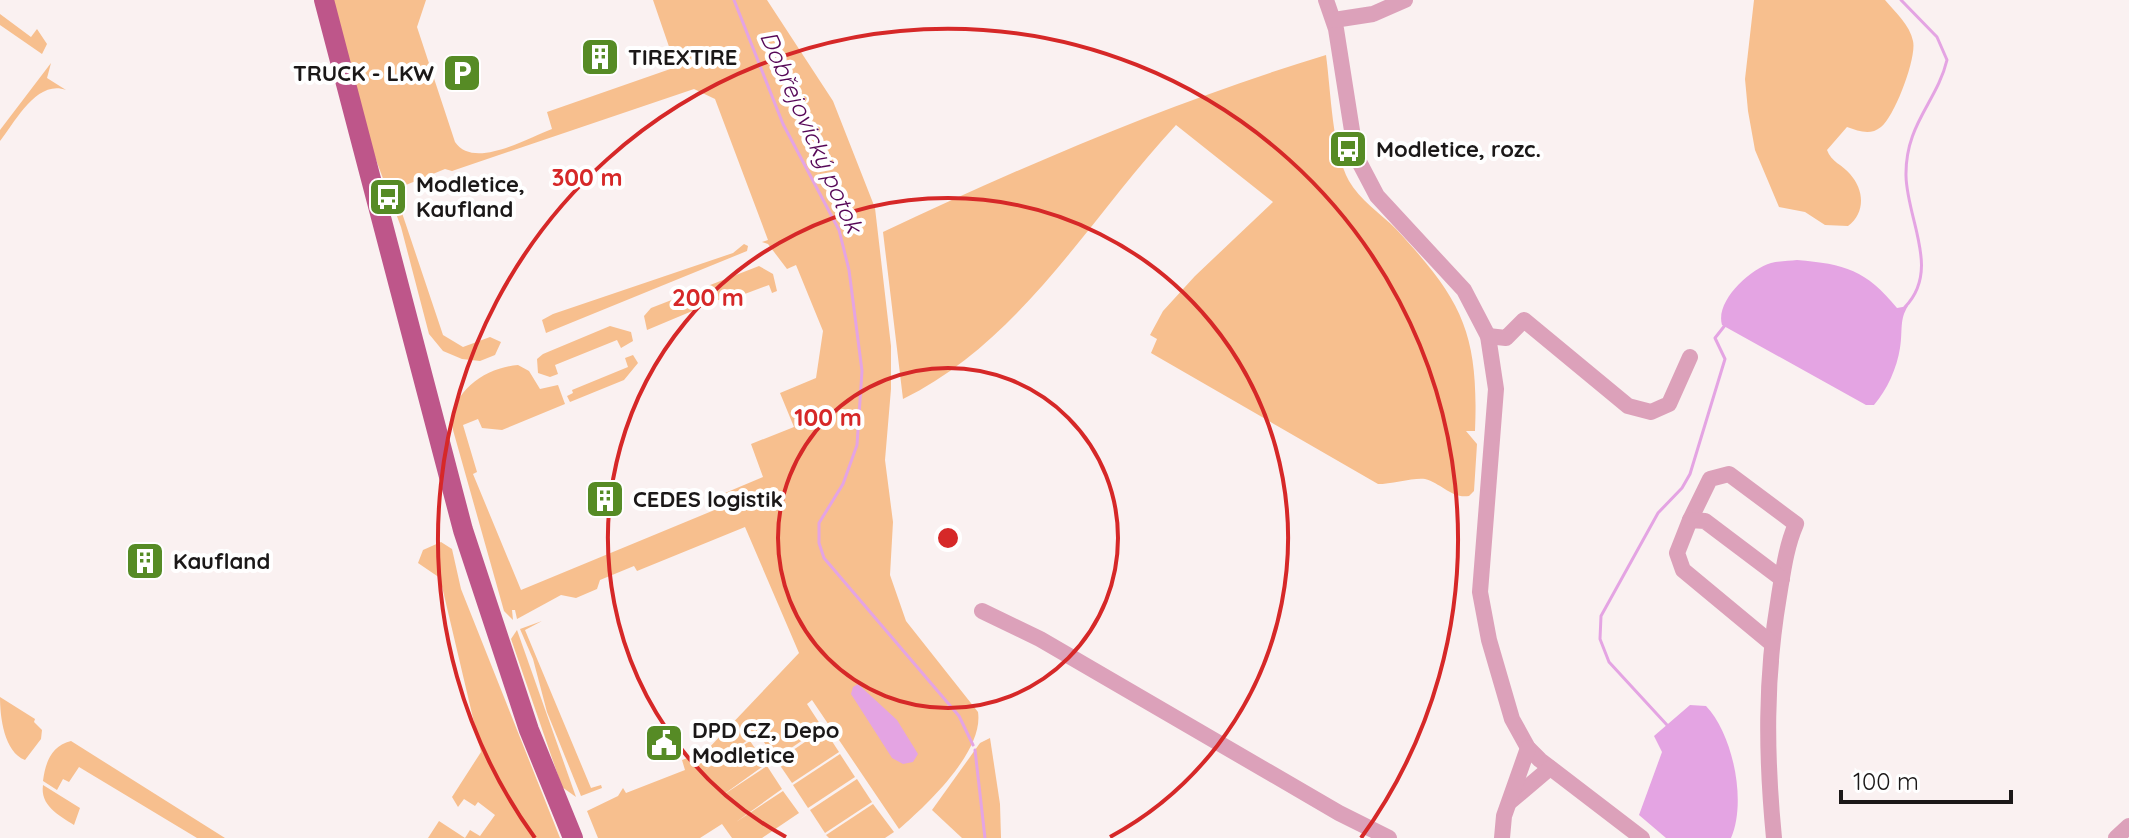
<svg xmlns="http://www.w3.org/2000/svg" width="2129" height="838" viewBox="0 0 2129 838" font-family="Quicksand,sans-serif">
<rect width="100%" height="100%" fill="#faf1f1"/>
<g fill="#f7bf8e">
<path d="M333,0H426L417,27L455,142C474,170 527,138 552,129L547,112L676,67L653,0H767L833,101L875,208L891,346V389L885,460L893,522L890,575L906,621L978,712C984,751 927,805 899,829L812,700L807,704L822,727L775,759L758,733L703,771L750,741L766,764L720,797L767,766L782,789L736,822L783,791L799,813L762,838H732L722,824L700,838H598L587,811L618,796L623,788L626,793L685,770L682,760L706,751L799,653L745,527L637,571L634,566L600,580L597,589L576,598L561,595L517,619L515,610H512L513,620L504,611L453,430C448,392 485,368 518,365L529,371L540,389L558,385L565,404L502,430L482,428L478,419L463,425L477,472L473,474L521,590L729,504L725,493L763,477L751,444L794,427L780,393L816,378L823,331L796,265L787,269L768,244L762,242L768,240L715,99L694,89L452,171L445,169L401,187L398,201L443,335L463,347L490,337L501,342L495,355L480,361L462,359L443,351L429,334L401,227L362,122Z"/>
<path d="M1754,0H1885C1895,12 1910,25 1913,41C1917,57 1895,116 1881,127C1870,136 1859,131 1847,127L1827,150C1831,162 1843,165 1850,174C1865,191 1865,213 1848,226L1825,225L1805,212L1779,207L1755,150L1748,111L1745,79Z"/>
<path d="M0,14L31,37L37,29L47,44L42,54L0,25Z"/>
<path d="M1326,55C1331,92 1332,149 1349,181C1359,199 1381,214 1396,229C1462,300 1479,333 1475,431H1466L1477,444L1474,491L1469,496C1452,499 1441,483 1425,479C1416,477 1391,484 1378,484L1151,353L1157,339L1150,335L1163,311L1195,276L1273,202L1176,125C1088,220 1022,340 903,399L883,232C1027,164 1175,101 1326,55Z"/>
<path d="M51,63L47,78L66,90C37,79 15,122 0,141V130Z"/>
<path d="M744,244L748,246L747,251L546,333L542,320L553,314L733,253Z"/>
<path d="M759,266L773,274L777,291L772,293L769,285L742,295L740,291L647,330L644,316L651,308Z"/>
<path d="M610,326L631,332L633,341L621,348L617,340L555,365L558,374L550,377L538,373L537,359L543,354Z"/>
<path d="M633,355L638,363L624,380L570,402L567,396L573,393L572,390L628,367L625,358Z"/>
<path d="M441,542L452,549L461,589L560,838H428L439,821L465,838L470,830L480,836L495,815L478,802L475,806L464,799L458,807L452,797L481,752L440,578L418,563L423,550Z"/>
<path d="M542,621L525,630L591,788L601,785L602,788L581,796L547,712L533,659L520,629Z"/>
<path d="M517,630L576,797L562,787L511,639Z"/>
<path d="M0,697L35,719L34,722L42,730L41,739L25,760C4,752 0,717 0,697Z"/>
<path d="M824,729L839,752L792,783L777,761Z"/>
<path d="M990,738L1000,804L1001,838H962L932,810L980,743Z"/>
<path d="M71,741L225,838H197L79,767L69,782L63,779L57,790L43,781C45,765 50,746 71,741Z"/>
<path d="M840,754L855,777L808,808L793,785Z"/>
<path d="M857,779L872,802L825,833L810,810Z"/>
<path d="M43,785L80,808L74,825C58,815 40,805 43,785Z"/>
<path d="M873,804L894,832L885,838H829L826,835Z"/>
</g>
<g fill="#e4a4e3">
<path d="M1797,260C1845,264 1866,270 1897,308L1908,306C1899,320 1903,331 1900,348C1897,368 1887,390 1874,405H1866L1722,325C1715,301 1750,269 1771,263C1779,261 1789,261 1797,260Z"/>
<path d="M858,684L897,720L918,754L913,762L903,764L892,758L851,694L853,687Z"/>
<path d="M1690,705L1706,706C1733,734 1747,802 1731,838H1666L1639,815L1662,752L1654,736Z"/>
</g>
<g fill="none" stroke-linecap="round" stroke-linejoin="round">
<g stroke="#e4a4e3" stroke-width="3">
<path d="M734,0L783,124L839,230L849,270L862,371L857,445L843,484L819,523V543L824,558L959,716L973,745"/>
<path d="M1901,0L1937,37L1947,60C1937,102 1905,124 1906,176C1907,220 1941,270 1905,307"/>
<path d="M1667,725L1609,662L1600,639L1601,616L1658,513L1682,488L1690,474L1725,359L1715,338L1726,324"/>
<path d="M975,750L985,838"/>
</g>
<g stroke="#dca1ba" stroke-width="16">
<path d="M1326,0L1336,29L1356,156L1377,196L1464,290L1488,336L1496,389L1480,592L1489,640L1512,719L1528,748L1540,760L1642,838"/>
<path d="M1334,20L1373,14L1405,0"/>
<path d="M1488,336L1506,338L1524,320L1628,406L1651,412L1669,404L1690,357"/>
<path d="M1690,520L1710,479L1729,474L1796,524C1786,547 1783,572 1779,596C1765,678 1766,756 1774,838"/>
<path d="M982,611L1040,639L1339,813L1389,838"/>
<path d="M1771,643L1683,570L1677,553L1690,520L1705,521L1782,579"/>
<path d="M1511,801L1550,768"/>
<path d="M1502,838L1504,816L1528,748"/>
<path d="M2116,838L2129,826"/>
</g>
<path stroke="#be568a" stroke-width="20" d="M324,0L463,530L529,730L573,838"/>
</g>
<g fill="none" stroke="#d62828" stroke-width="4">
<circle cx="948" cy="538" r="170"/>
<path d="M786 837A340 340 0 1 1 1110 837"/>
<path d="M535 838A510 510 0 1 1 1361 838"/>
</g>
<defs>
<symbol id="building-square" viewBox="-11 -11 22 22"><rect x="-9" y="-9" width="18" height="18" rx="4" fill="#568b25" stroke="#fff"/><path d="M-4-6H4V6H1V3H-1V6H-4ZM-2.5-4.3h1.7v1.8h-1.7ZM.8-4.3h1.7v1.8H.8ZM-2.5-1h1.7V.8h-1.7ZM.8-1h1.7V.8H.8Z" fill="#fff"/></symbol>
<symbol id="parking-square" viewBox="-11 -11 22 22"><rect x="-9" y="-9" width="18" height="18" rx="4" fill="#568b25" stroke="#fff"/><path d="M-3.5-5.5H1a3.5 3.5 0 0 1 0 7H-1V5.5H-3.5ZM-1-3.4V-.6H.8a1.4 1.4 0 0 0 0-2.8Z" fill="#fff"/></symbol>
<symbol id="bus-square" viewBox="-11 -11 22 22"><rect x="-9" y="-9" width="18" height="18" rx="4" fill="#568b25" stroke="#fff"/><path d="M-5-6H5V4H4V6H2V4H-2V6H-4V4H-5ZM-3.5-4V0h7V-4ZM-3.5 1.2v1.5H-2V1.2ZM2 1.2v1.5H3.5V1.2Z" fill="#fff"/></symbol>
<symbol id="civic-square" viewBox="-11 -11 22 22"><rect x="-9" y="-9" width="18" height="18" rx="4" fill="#568b25" stroke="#fff"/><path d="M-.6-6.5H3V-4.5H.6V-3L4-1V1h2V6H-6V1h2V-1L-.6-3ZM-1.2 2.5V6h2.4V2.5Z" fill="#fff"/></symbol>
</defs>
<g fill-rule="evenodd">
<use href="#building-square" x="578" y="35" width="44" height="44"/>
<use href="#parking-square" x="440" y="51" width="44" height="44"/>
<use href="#bus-square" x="1326" y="127" width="44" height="44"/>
<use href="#bus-square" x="366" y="175" width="44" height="44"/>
<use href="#building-square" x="583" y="477" width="44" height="44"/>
<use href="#building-square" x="123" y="539" width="44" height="44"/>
<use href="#civic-square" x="642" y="721" width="44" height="44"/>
</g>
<g text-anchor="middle" stroke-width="8" stroke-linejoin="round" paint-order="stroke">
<g font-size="22" font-weight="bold" fill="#1b1818" stroke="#fff" text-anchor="start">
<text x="628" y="65">TIREXTIRE</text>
<text x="434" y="81" text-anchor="end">TRUCK - LKW</text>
<text x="1376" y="157">Modletice, rozc.</text>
<text x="416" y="192">Modletice,<tspan x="416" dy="25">Kaufland</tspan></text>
<text x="633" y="507">CEDES logistik</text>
<text x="173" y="569">Kaufland</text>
<text x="692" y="738">DPD CZ, Depo<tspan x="692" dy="25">Modletice</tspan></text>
</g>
<g font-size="24" font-style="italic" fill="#560757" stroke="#fff">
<text transform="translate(811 132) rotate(66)" y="8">Dobřejovický potok</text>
</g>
</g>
<circle cx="948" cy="538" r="12" fill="#d62828" stroke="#fff" stroke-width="4"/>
<g font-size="24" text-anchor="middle" font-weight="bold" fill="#d62828" stroke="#fff" stroke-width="8" stroke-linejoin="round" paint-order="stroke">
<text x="587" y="186">300 m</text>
<text x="708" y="306">200 m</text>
<text x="828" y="426">100 m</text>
</g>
<path d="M1841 790v12h170v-12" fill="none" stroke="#1b1818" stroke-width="4"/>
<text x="1853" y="790" font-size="24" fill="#1b1818" stroke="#ffffff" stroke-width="6" paint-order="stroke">100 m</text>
</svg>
